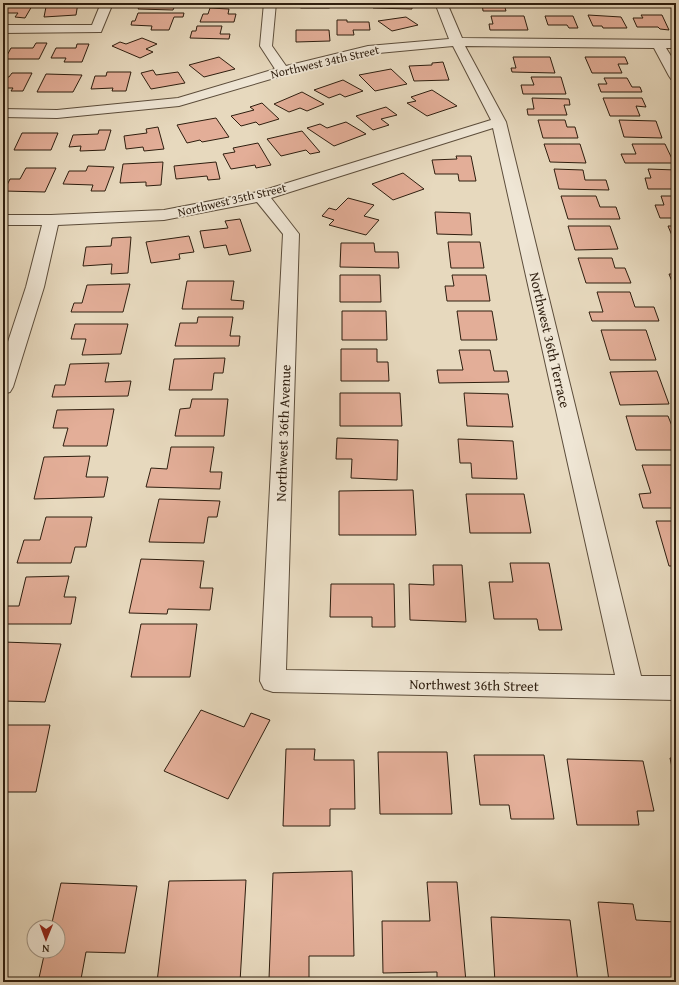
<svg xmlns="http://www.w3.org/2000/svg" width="679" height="985" viewBox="0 0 679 985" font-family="'Gentium Book Plus',serif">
<rect width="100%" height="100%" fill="#e7d9be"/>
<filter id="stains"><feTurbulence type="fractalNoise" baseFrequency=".005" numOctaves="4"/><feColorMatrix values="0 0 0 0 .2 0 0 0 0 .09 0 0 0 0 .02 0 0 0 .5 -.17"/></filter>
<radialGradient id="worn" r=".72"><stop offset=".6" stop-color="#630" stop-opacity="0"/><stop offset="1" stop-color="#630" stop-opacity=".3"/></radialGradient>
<path fill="#97bab3" stroke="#6d7c71" d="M543,3H676V6L545,5Z"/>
<g fill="#e3ae98" stroke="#2e1e0f">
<path d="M3,3H13L12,6H32L25,18L15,17L18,13H3Z"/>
<path d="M78,3L76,15L44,17L46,7H56L57,4Z"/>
<path d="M149,3H176L173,10L138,9L140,5H148Z"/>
<rect x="205" y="3" width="33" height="2"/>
<rect x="301" y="3" width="28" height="5"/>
<path d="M373,3H406V5H412V9L373,8Z"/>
<path d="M482,3H517L518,4H504L506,11H483Z"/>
<path d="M210,8L229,9L228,14H236L234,22H200L203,14H208Z"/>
<path d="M138,13H184L183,17H174L169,30H151L152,26L131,25L132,21H135Z"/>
<path d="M588,15L621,17L627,28H603L602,26H593Z"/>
<path d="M641,15H662L669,30L660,29L658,27H637L633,18H643Z"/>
<path d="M491,16H524L528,30H490L489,24H493Z"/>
<path d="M545,16H573L578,28H569L567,25H548Z"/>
<path d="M406,17L418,25L392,31L378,21Z"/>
<path d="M337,20H347V22H369L370,30H353L354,35H337Z"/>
<path d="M197,26H222L220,34H230L229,39L190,38L192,31H196Z"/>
<path d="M296,30H329L330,41L296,42Z"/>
<path d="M142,38L157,44L146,49L153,52L140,58L112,46L120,42L126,44Z"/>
<path d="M36,43H47L39,59H5L11,48H33Z"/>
<path d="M77,44H89L82,62H64L66,58H51L56,48H76Z"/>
<path d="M219,57L235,69L204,77L189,65Z"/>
<path d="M513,57H550L555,73L512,72L511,68H516Z"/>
<path d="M585,57H625L628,64H618L622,73H592Z"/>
<path d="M443,62L449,80L414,81L409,66L432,65V63Z"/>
<path d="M391,69L407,84L375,91L359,75Z"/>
<path d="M153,70L156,75L178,72L185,83L151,89L141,73Z"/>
<path d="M107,72H131L126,91H112L113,88L91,89L95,76H106Z"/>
<path d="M12,73H32L23,91H11L13,88H3V77H9Z"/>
<path d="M46,74L82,75L73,92H37Z"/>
<path d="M531,77H561L566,94H523L521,85H534Z"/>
<path d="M604,78H627L632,87H640L642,92H601L598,84H607Z"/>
<path d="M343,80L363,91L345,97L340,94L329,98L314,90Z"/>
<path d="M432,90L457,106L427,116L407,103L416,101L411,97Z"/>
<path d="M302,92L324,104L307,111L300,108L289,112L274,104Z"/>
<path d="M532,98L569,99L570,105H564L567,115H528L527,109H534Z"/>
<path d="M603,98H642L646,107L636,106L640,116H610Z"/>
<path d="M262,103L279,119L259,125L256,122L241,126L231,116L254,110L250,107Z"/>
<path d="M386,107L397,115L381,119L389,125L373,130L356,116Z"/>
<path d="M216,118L229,137L202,142L200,140L187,143L177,125Z"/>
<path d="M538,120H565L567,127H575L578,138H543Z"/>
<path d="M619,120L656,121L662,138L624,137Z"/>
<path d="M346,122L366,134L334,146L307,128L320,124L327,128Z"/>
<path d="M158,127L164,149L144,151L143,147L126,149L124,136L147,133L146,129Z"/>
<path d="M99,130H111L105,150L80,151L81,146L69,147L73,135L98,134Z"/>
<path d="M302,131L320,152L310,154L306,150L281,156L267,139Z"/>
<path d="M22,133H58L51,150H14Z"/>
<path d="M258,143L271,165L256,168L255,165L231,169L223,154L235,152L233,148Z"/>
<path d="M544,144H580L586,163L550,162Z"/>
<path d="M632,144H665L674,163H625L621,154H636Z"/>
<path d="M456,156H471L476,181H459L458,174H435L432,160L457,159Z"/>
<path d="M163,162L161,185L146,186V182L120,183L123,164Z"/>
<path d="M216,162L220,179L208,180L207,176L176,179L174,166Z"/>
<path d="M88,166L114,167L105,191H91L93,185L63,184L69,171H86Z"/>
<path d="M26,168H56L45,192L4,191L10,179H20Z"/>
<path d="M554,169L583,170L585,180H606L609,190L559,189Z"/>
<path d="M648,169L676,170V189H648L645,178H651Z"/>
<path d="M403,173L424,189L393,200L372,184Z"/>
<path d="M561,196H596L600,207H616L620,219H568Z"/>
<path d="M661,196H676V218H660L655,205H664Z"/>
<path d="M348,198L374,205L364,216L379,220L366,235L329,225L334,220L322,216L329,208L336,210Z"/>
<path d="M435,212L470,213L472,235L437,234Z"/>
<path d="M240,219L251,251L229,255L226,245L204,248L200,231L228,228L225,221Z"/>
<path d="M568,226H610L618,249L575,250Z"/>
<path d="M668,226H676V245Z"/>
<path d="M189,236L194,252L179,254L180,259L151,263L146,242Z"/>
<path d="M131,237L128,273L111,274L112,264L83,266L86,247L111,246L112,238Z"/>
<path d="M448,242H480L484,268H451Z"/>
<path d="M341,243H374L375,252H398L399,268L340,267Z"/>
<path d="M578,258H612L615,268H625L631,283H586Z"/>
<path d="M669,274H676V284H673Z"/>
<path d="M340,275H380L381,302H340Z"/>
<path d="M452,275H486L490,301H447L445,286H454Z"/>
<path d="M187,281H234L231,300L244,301L243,309H182Z"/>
<path d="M130,284L123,312H71L74,303H82L87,285Z"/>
<path d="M597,292H630L635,307H654L659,321H592L589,312H603Z"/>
<path d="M342,311H386L387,340H342Z"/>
<path d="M457,311H492L497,340H461Z"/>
<path d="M198,317H233L230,336H240L239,346H175L180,323H197Z"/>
<path d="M75,324H128L121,354L82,355L86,339H71Z"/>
<path d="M601,330H646L656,360H610Z"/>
<path d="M341,349H377V362H388L389,381H341Z"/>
<path d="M459,350H490L494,371H507L509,382L439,383L437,370H463Z"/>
<path d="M225,358L223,373H214L212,390H169L174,359Z"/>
<path d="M109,363L105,382L131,381L128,396L52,397L55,385H65L70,364Z"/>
<path d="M657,371L669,404L620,405L610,372Z"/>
<path d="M340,393H400L402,426H340Z"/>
<path d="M464,393L508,394L513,427L467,426Z"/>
<path d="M192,399H228L224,436H175L180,409L190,408Z"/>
<path d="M114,409L107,446H63L68,428H53L57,410Z"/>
<path d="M626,416H668L674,431H676V450H636Z"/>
<path d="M337,438L398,440L397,480L351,478L352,459H336Z"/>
<path d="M458,439L513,441L517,479L472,478L471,463H460Z"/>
<path d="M171,447H214L210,472H222L220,489L146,487L151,468L167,469Z"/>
<path d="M90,456L86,477H108L104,497L34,499L44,457Z"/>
<path d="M642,465H676V508H643L639,494L651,493Z"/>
<path d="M413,490L416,535H339V491Z"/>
<path d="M466,494H524L531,533H470Z"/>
<path d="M159,499L220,501L217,517H208L204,543L149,542Z"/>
<path d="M46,517H92L86,547H75L71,563H17L24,540H40Z"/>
<path d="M656,521H676V566H669Z"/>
<path d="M141,559L204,561L200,588H213L210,610L168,609L167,614L129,613Z"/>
<path d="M510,563H549L562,630H539L537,619H494L489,582H513Z"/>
<path d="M433,565H462L466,622L410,620L409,584L434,585Z"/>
<path d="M69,576L64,597H76L71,624H3V606H19L26,577Z"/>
<path d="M331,584H394L395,627H372V617H330Z"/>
<path d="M141,624H197L190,677H131Z"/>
<path d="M3,642L61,644L45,702L3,701Z"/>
<path d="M201,710L244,727L251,713L270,720L228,799L164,771Z"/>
<path d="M3,725H50L36,792H3Z"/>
<path d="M286,749H315L314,760H354L355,809H330V826H283Z"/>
<path d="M378,752H447L452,814H380Z"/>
<path d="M474,755H544L554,819H511L509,805H480Z"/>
<path d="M670,758H676V786Z"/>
<path d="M567,759L643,761L654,811H637L639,825H577Z"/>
<path d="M352,871L354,956H309V978L269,979L273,873Z"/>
<path d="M246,880L240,982H157L169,881Z"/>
<path d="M427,882H457L466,982H437V972L383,973L382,921H430Z"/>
<path d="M61,883L137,886L125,953L86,952L81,979L39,978L45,951H58V927H51Z"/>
<path d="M598,902L633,904L636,920L676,922V982L609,981Z"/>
<path d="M491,917L570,920L578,982H495Z"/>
</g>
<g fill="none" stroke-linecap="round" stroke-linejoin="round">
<defs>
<g id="minor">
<path d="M101,3H113L101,32L3,33V25H92Z"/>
<path d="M264,3H276L272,46L286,66L368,46L449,39L435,3H447L462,38L676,40V48H666L676,64V80L671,79L669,76L654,48L465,46L506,122L641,676H676V700L273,692L264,689L260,681L283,234L257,202L164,220L58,225L44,287L13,387L10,392L3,394V357L26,287L42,225H3V215H51L164,210L258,192L491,120L453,46L368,54L288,74L179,106L57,118L3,117V109L57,110L178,98L275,69L260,46ZM493,128L615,675L286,670L299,234L271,198Z"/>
</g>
</defs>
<use href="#minor" stroke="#5c4d3b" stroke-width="2"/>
<use href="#minor" fill="#efe6d5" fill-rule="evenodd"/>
</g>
<g text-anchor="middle" stroke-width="3.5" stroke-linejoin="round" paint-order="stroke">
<g font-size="12" fill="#2e1e0f" stroke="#efe6d5">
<text transform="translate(325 62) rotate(-13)" y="4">Northwest 34th Street</text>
<text transform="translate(232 200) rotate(-13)" y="4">Northwest 35th Street</text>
</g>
<g font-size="14" fill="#2e1e0f" stroke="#efe6d5">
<text transform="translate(550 340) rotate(77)" y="5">Northwest 36th Terrace</text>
<text transform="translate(283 433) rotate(-88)" y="5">Northwest 36th Avenue</text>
<text transform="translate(474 685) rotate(1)" y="5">Northwest 36th Street</text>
</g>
</g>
<rect width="679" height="985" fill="none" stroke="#e7d9be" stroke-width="16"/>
<rect x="4" y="4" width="671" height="977" fill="none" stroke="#2e1e0f" stroke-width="2"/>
<rect x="8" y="8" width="663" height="969" fill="none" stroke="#2e1e0f"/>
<g transform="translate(46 939) rotate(181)"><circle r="19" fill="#efe6d5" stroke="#a29686"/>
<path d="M0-3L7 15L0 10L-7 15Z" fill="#8f2418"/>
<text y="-6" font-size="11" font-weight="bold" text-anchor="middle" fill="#2e1e0f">N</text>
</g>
<rect width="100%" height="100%" filter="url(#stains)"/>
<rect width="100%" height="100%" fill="url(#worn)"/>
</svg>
